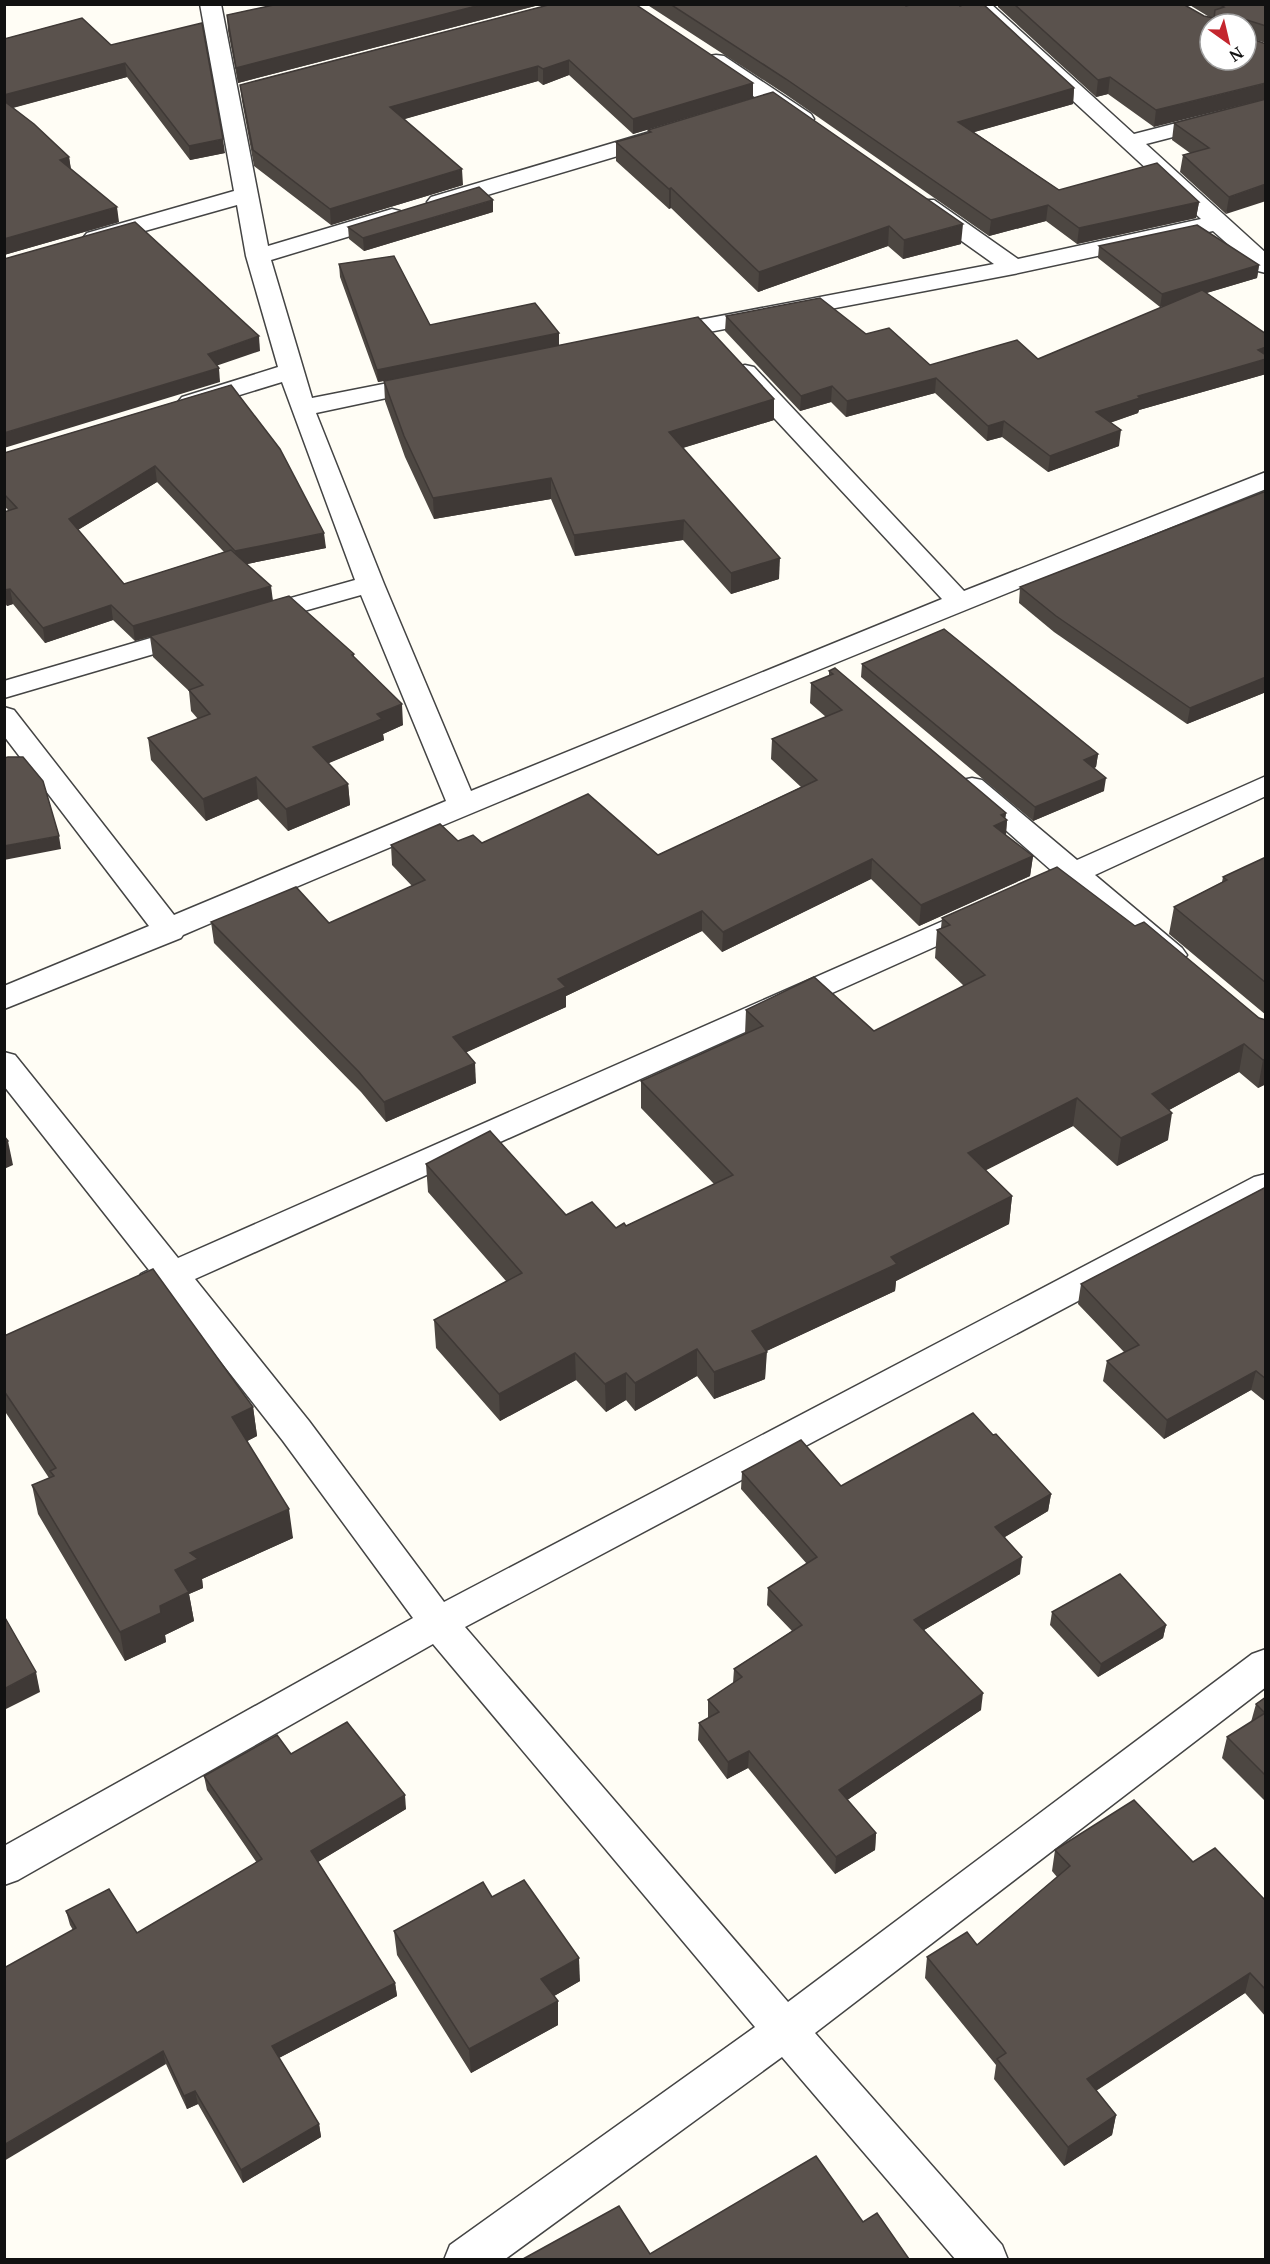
<svg xmlns="http://www.w3.org/2000/svg" width="1270" height="2264" viewBox="0 0 1270 2264" font-family="'Noto Serif',serif">
<rect width="100%" height="100%" fill="#fffdf5"/>
<g fill="none" stroke-linecap="round" stroke-linejoin="round">
<defs>
<g id="minor">
<path d="M200,4H221L268,246L392,209L400,211L404,216L400,221L271,260L312,398L429,375L438,377L441,382L438,387L429,389L316,413L384,584L471,791L942,599L736,377L733,372L736,367L745,365L754,367L964,591L1266,472V489C903,634 542,782 183,935L181,938L4,1009V986L149,926L4,736V707L14,710L174,915L446,801L361,595L254,625L244,623L240,617L244,611L355,580L282,382L191,410L182,407L178,402L182,397L278,367L246,256L237,205L95,245L87,243L83,238L87,233L234,191Z"/>
<path d="M968,4H991L1134,134L1266,100V113L1146,144L1266,253V273L1258,271L1213,231L1014,274L662,341L653,339L650,334L653,329L662,327L994,264L918,210L914,205L918,200H934L1018,259L1201,219Z"/>
<path d="M716,55L724,56L811,114L814,119L811,124H795L708,66L705,61L708,56Z"/>
<path d="M660,129L668,131L671,136L668,141L447,207H431L427,202L431,197Z"/>
<path d="M195,625L205,627L209,633L205,639L4,698V681Z"/>
<path d="M1266,776V796L1095,875L1182,948L1187,955L1182,962L1171,965L1160,962L1070,886C1053,894 1036,906 1016,901L1012,894L1016,887L1052,871L957,787L962,780L972,778L982,780L1077,860Z"/>
<path d="M977,906L988,909L992,916L988,923L195,1279L309,1421L444,1602L1254,1177L1266,1174V1201L465,1627L788,2002L1252,1654L1266,1649V1687L815,2033L1002,2245L1008,2260H956L782,2057L504,2260H444L450,2245L755,2027L433,1644L18,1880L4,1885V1846L413,1618L283,1441L166,1292L153,1296L141,1292L136,1283L141,1274L149,1270L4,1086V1052L15,1055L178,1258Z"/>
</g>
</defs>
<use href="#minor" stroke="#444" stroke-width="3"/>
<use href="#minor" fill="#fff" fill-rule="evenodd"/>
</g>
<g fill="#4d4742" fill-rule="evenodd">
<path d="M278,4H543L238,83L228,31L227,15Z"/>
<path d="M552,4L753,83V98L633,134L569,75L543,85L538,81L404,119L463,185L331,225L254,166L242,101L240,85Z"/>
<path d="M646,4H904L1074,88L1073,104L974,132L1059,190L1199,202L1196,218L1077,244L1046,221L989,236L785,94Z"/>
<path d="M998,4H1183L1204,16L1211,18L1188,4H1266V43L1249,38L1154,127L1108,94L1096,97L998,7Z"/>
<path d="M82,18L225,153L190,160L127,77L13,108L69,157L71,169L119,222L4,255V39Z"/>
<path d="M1266,99L1226,214L1180,172L1183,155L1190,153L1172,140L1174,123Z"/>
<path d="M648,130L961,244L903,259L888,246L758,292L671,208L669,209L616,161V142L648,133Z"/>
<path d="M493,212L364,251L349,239L348,227Z"/>
<path d="M1099,246L1259,265L1257,278L1206,293L1266,334V374L1139,410L1138,413L1110,423L1119,446L1048,472L1002,437L987,441L935,393L846,417L831,402L800,411L725,331L726,316L866,334L930,365L1038,359L1165,306L1160,307L1098,258Z"/>
<path d="M339,264L430,325L559,333V345L774,399V420L683,448L779,579L731,594L683,540L575,556L551,499L434,519L405,457L385,401L384,381L378,382L340,277Z"/>
<path d="M231,385L326,548L247,564L273,601L354,654V657L403,725L383,734L384,740L328,763L348,784L350,805L288,831L258,799L206,821L151,760L148,738L198,719L191,711L189,691L153,657L150,637L135,641L113,620L45,643L13,604L7,606L4,602V512L9,511L4,506V453ZM157,482L224,552L124,584L78,530Z"/>
<path d="M1266,491V692L1187,724L1054,632L1019,603L1020,587Z"/>
<path d="M862,664L1098,754L1096,767L1094,768L1104,791L1033,821L861,677Z"/>
<path d="M829,671L1006,813L1005,818L1007,820L1006,836L1033,856L1030,876L919,926L871,879L722,952L702,931L566,996V1007L466,1052L476,1083L386,1122L361,1092L214,943L211,922L329,923L412,886L392,865L391,845L458,841L658,855L801,787L771,759L772,739L826,717L810,703L811,683L829,676Z"/>
<path d="M1266,857V1015L1169,934L1174,907L1222,882L1223,877Z"/>
<path d="M942,918L1135,926L1259,1018L1266,1020V1084L1258,1088L1239,1072L1169,1110L1168,1140L1117,1166L1073,1126L985,1170L1012,1196L1009,1224L896,1281L895,1291L766,1351L765,1379L714,1399L697,1376L635,1411L626,1400L606,1412L576,1380L500,1421L436,1348L434,1320L506,1281L428,1192L426,1164L566,1215L616,1228L626,1226L714,1184L641,1108V1081L745,1034L746,1010L874,1031L964,986L935,958L937,930L941,928Z"/>
<path d="M1266,1187V1402L1251,1390L1164,1439L1103,1381L1107,1361L1124,1352L1078,1304L1081,1284Z"/>
<path d="M4,1336L253,1407L257,1436L247,1441L293,1538L202,1579L203,1588L189,1594L194,1621L165,1635L166,1642L125,1661L38,1514L32,1485L49,1478L4,1410Z"/>
<path d="M993,1435L1051,1494L1048,1511L1005,1537L1020,1574L924,1630L981,1710L847,1800L876,1833L875,1850L835,1874L748,1768L727,1779L698,1740L699,1723L708,1718V1700L733,1683L734,1669L792,1631L767,1605L768,1588L807,1564L741,1489L742,1472L841,1486Z"/>
<path d="M1052,1612L1166,1625L1163,1638L1098,1677L1050,1625Z"/>
<path d="M1266,1697V1802L1222,1758L1227,1737L1251,1722L1256,1704Z"/>
<path d="M291,1754L406,1809L318,1862L395,1983L397,1996L279,2058L319,2124L321,2137L243,2183L198,2104L187,2109L166,2064L73,1930L70,1925L66,1911L137,1933L257,1863L207,1790L204,1776Z"/>
<path d="M1055,1850L1193,1862L1266,1901V2017L1245,1993L1096,2091L1116,2115L1112,2135L1064,2166L994,2079L996,2065L925,1978L927,1957L977,1945L1057,1877L1052,1871Z"/>
<path d="M492,1897L580,1981L554,1996L558,2001V2025L471,2073L397,1955L394,1931Z"/>
</g>
<g fill="#3f3936">
<path d="M484,4H543L238,83L236,68Z"/>
<path d="M569,60V75L543,85V69Z"/>
<path d="M125,63L127,77L4,110V95Z"/>
<path d="M538,66V81L391,123L390,107Z"/>
<path d="M1110,77L1108,94L1096,97L1098,80Z"/>
<path d="M753,83V98L633,134V119Z"/>
<path d="M1266,83V99L1154,127L1156,110Z"/>
<path d="M1074,88L1073,104L957,137L958,122Z"/>
<path d="M223,139L225,153L190,160L189,146Z"/>
<path d="M69,157L71,171L60,160Z"/>
<path d="M462,169L463,185L331,225L330,209Z"/>
<path d="M1266,184V201L1226,214L1229,197Z"/>
<path d="M671,188V208L669,209V189Z"/>
<path d="M493,200V212L364,251L363,238Z"/>
<path d="M1199,202L1196,218L1077,244L1079,228Z"/>
<path d="M1048,205L1046,221L989,236L991,220Z"/>
<path d="M117,207L119,222L4,255V239Z"/>
<path d="M963,224L961,244L903,259L904,240Z"/>
<path d="M889,226L888,246L758,292L759,272Z"/>
<path d="M1259,265L1257,278L1160,307L1162,294Z"/>
<path d="M559,333V346L378,382L377,370Z"/>
<path d="M259,336L260,351L210,368L208,354Z"/>
<path d="M1266,347V374L1139,410L1138,413L1094,428L1096,412L1138,396Z"/>
<path d="M219,368L220,382L4,448V433Z"/>
<path d="M936,378L935,393L846,417L847,401Z"/>
<path d="M832,386L831,402L800,411L801,396Z"/>
<path d="M774,399V420L669,452V432Z"/>
<path d="M1004,421L1002,437L987,441L988,426Z"/>
<path d="M1121,430L1119,446L1048,472L1050,456Z"/>
<path d="M155,466L157,482L71,534L69,519Z"/>
<path d="M551,478V499L434,519L433,498Z"/>
<path d="M684,520L683,540L575,556L574,535Z"/>
<path d="M324,533L326,548L237,566L235,551Z"/>
<path d="M780,558L779,579L731,594V573Z"/>
<path d="M271,586L273,601L135,641L133,626Z"/>
<path d="M10,589L13,604L7,606L5,591Z"/>
<path d="M111,605L113,620L45,643L43,628Z"/>
<path d="M1266,677V692L1187,724L1190,708Z"/>
<path d="M402,704L403,725L383,734L384,740L315,769L313,747L377,714Z"/>
<path d="M1098,754L1096,767L1082,773L1084,760Z"/>
<path d="M256,777L258,799L206,821L203,799Z"/>
<path d="M1106,778L1104,791L1033,821L1035,807Z"/>
<path d="M348,784L350,805L288,831L286,809Z"/>
<path d="M1006,813L1005,821L1007,820L1005,841L994,826L1001,815Z"/>
<path d="M59,836L61,849L4,860V846Z"/>
<path d="M1033,856L1030,876L919,926L921,905Z"/>
<path d="M872,859L871,879L722,952L723,932Z"/>
<path d="M702,911V931L566,996V1007L454,1058L453,1037L558,979Z"/>
<path d="M1244,1044L1239,1072L1147,1122L1152,1094Z"/>
<path d="M1266,1059V1084L1258,1088L1263,1060Z"/>
<path d="M475,1063L476,1083L386,1122L384,1102Z"/>
<path d="M1077,1098L1073,1126L965,1181L968,1153Z"/>
<path d="M1172,1113L1168,1140L1117,1166L1121,1138Z"/>
<path d="M8,1141L13,1165L4,1169V1143Z"/>
<path d="M1012,1196L1009,1224L896,1281L895,1291L756,1356L767,1352L765,1379L714,1399V1372L752,1331L891,1257Z"/>
<path d="M697,1349V1376L635,1411V1383Z"/>
<path d="M575,1353L576,1380L500,1421L499,1394Z"/>
<path d="M1256,1371L1251,1390L1164,1439L1167,1420Z"/>
<path d="M626,1373V1400L606,1412L605,1384Z"/>
<path d="M253,1407L257,1436L236,1447L232,1417Z"/>
<path d="M1051,1494L1048,1511L993,1544L995,1527Z"/>
<path d="M289,1509L293,1538L202,1579L203,1588L189,1594L194,1621L165,1635L166,1642L125,1661L120,1632L160,1606L175,1570L190,1553Z"/>
<path d="M1022,1557L1020,1574L912,1637L914,1620Z"/>
<path d="M1166,1625L1163,1638L1098,1677L1101,1664Z"/>
<path d="M36,1672L40,1692L4,1710V1689Z"/>
<path d="M983,1693L981,1710L837,1807L839,1790Z"/>
<path d="M749,1751L748,1768L727,1779L728,1762Z"/>
<path d="M405,1795L406,1809L313,1865L311,1851Z"/>
<path d="M876,1833L875,1850L835,1874L836,1857Z"/>
<path d="M579,1958L580,1981L542,2003L541,1979Z"/>
<path d="M1250,1973L1245,1993L1083,2099L1087,2079Z"/>
<path d="M395,1983L397,1996L275,2060L272,2046Z"/>
<path d="M558,2001V2025L471,2073L469,2049Z"/>
<path d="M163,2051L166,2064L4,2161V2145Z"/>
<path d="M195,2091L198,2104L187,2109L184,2096Z"/>
<path d="M1116,2115L1112,2135L1064,2166L1068,2147Z"/>
<path d="M319,2124L321,2137L243,2183L241,2170Z"/>
</g>
<g fill="#5a524d" stroke="#3f3936" stroke-width="1.5" fill-rule="evenodd">
<path d="M278,4H484L236,68L227,15Z"/>
<path d="M552,4H635L753,83L633,119L569,60L543,69L538,66L390,107L462,169L330,209L253,150L240,85Z"/>
<path d="M670,4H904L906,6L914,4H958L960,6L965,4H983L1074,88L958,122L1059,190L1157,163L1199,202L1079,228L1048,205L991,220L786,79Z"/>
<path d="M1014,4H1183L1204,16L1214,18L1215,10L1224,7L1219,4H1266V26L1247,20V37L1266,44V83L1156,110L1110,77L1098,80ZM1210,24H1246V60H1210Z"/>
<path d="M82,18L111,45L202,23L223,139L189,146L125,63L4,95V39Z"/>
<path d="M773,92L963,224L904,240L889,226L759,272L671,188L669,189L616,142L651,132L648,130Z"/>
<path d="M1266,99V184L1229,197L1183,155L1209,148L1174,123Z"/>
<path d="M4,101L34,124L69,157L60,160L117,207L4,239Z"/>
<path d="M479,187L493,200L363,238L348,227Z"/>
<path d="M135,222L259,336L208,354L219,368L4,433V259Z"/>
<path d="M1197,225L1259,265L1162,294L1099,246Z"/>
<path d="M394,256L430,325L535,303L559,333L377,370L339,264Z"/>
<path d="M1202,290L1266,334V347L1258,350L1266,355V359L1138,396L1140,398L1096,412L1121,430L1050,456L1004,421L988,426L936,378L847,401L832,386L801,396L726,316L820,298L866,334L889,328L930,365L1017,340L1038,359Z"/>
<path d="M698,317L774,399L669,432L780,558L731,573L684,520L574,535L551,478L433,498L404,436L384,381Z"/>
<path d="M231,385L280,449L324,533L235,551L155,466L69,519L124,584L231,550L271,586L133,626L111,605L43,628L10,589L4,590V512L17,508L4,494V453Z"/>
<path d="M1266,491V677L1190,708L1056,616L1020,587Z"/>
<path d="M289,596L354,654L352,655L402,704L377,714L382,719L313,747L348,784L286,809L256,777L203,799L148,738L210,714L189,690L203,685L150,636Z"/>
<path d="M944,629L1098,754L1084,760L1106,778L1035,807L862,664Z"/>
<path d="M835,668L1006,813L1001,815L1007,820L994,826L1033,856L921,905L872,859L723,932L702,911L558,979L566,987L453,1037L475,1063L384,1102L359,1072L211,922L296,887L329,923L425,880L391,845L440,824L458,841L473,835L482,843L588,794L658,855L817,780L772,739L842,710L811,683L833,674L829,671Z"/>
<path d="M8,757H23L43,781L59,836L4,846V758Z"/>
<path d="M1266,857V983L1174,907L1227,880L1223,877Z"/>
<path d="M1057,867L1135,926L1144,922L1259,1018L1266,1020V1059L1263,1060L1244,1044L1152,1094L1172,1113L1121,1138L1077,1098L968,1153L1012,1196L891,1257L897,1264L752,1331L767,1352L714,1372L697,1349L635,1383L626,1373L605,1384L575,1353L499,1394L434,1320L522,1273L426,1164L490,1131L566,1215L592,1202L616,1228L624,1223L626,1226L733,1175L641,1081L763,1026L746,1010L814,977L874,1031L985,975L937,930L950,925L942,918Z"/>
<path d="M4,1136L8,1141L4,1143Z"/>
<path d="M1266,1187V1379L1256,1371L1167,1420L1107,1361L1139,1345L1081,1284Z"/>
<path d="M153,1269L253,1407L232,1417L289,1509L190,1553L198,1559L175,1570L189,1592L160,1606L161,1613L120,1632L32,1485L54,1476L50,1471L56,1468L4,1391V1336Z"/>
<path d="M973,1413L993,1435L996,1434L1051,1494L995,1527L1022,1557L914,1620L983,1693L839,1790L876,1833L836,1857L749,1751L728,1762L699,1723L719,1712L708,1700L742,1677L734,1669L802,1625L768,1588L817,1557L742,1472L801,1440L841,1486Z"/>
<path d="M1120,1574L1166,1625L1101,1664L1052,1612Z"/>
<path d="M4,1616L36,1672L4,1689Z"/>
<path d="M1266,1697V1776L1227,1737L1265,1713L1256,1704Z"/>
<path d="M347,1722L405,1795L311,1851L395,1983L272,2046L319,2124L241,2170L195,2091L184,2096L163,2051L4,2145V1968L76,1928L66,1911L109,1889L137,1933L262,1859L204,1776L277,1735L291,1754Z"/>
<path d="M1134,1800L1193,1862L1215,1848L1266,1901V1990L1250,1973L1087,2079L1116,2115L1068,2147L997,2059L1006,2053L927,1957L967,1932L977,1945L1070,1866L1055,1850Z"/>
<path d="M524,1880L579,1958L541,1979L558,2001L469,2049L394,1931L483,1882L492,1897Z"/>
<path d="M816,2156L863,2222L877,2213L909,2259H523L619,2206L650,2254Z"/>
</g>
<rect width="1270" height="2264" fill="none" stroke="#111111" stroke-width="12"/>
<g transform="translate(1228 42) rotate(146)"><circle r="28" fill="#ffffff" stroke="#a0a0a0" stroke-width="1.5"/>
<path d="M0-4.5L10 22L0 15L-10 22Z" fill="#c4262e"/>
<text y="-9" font-size="16" font-weight="bold" text-anchor="middle" fill="#111111">N</text>
</g>
</svg>
